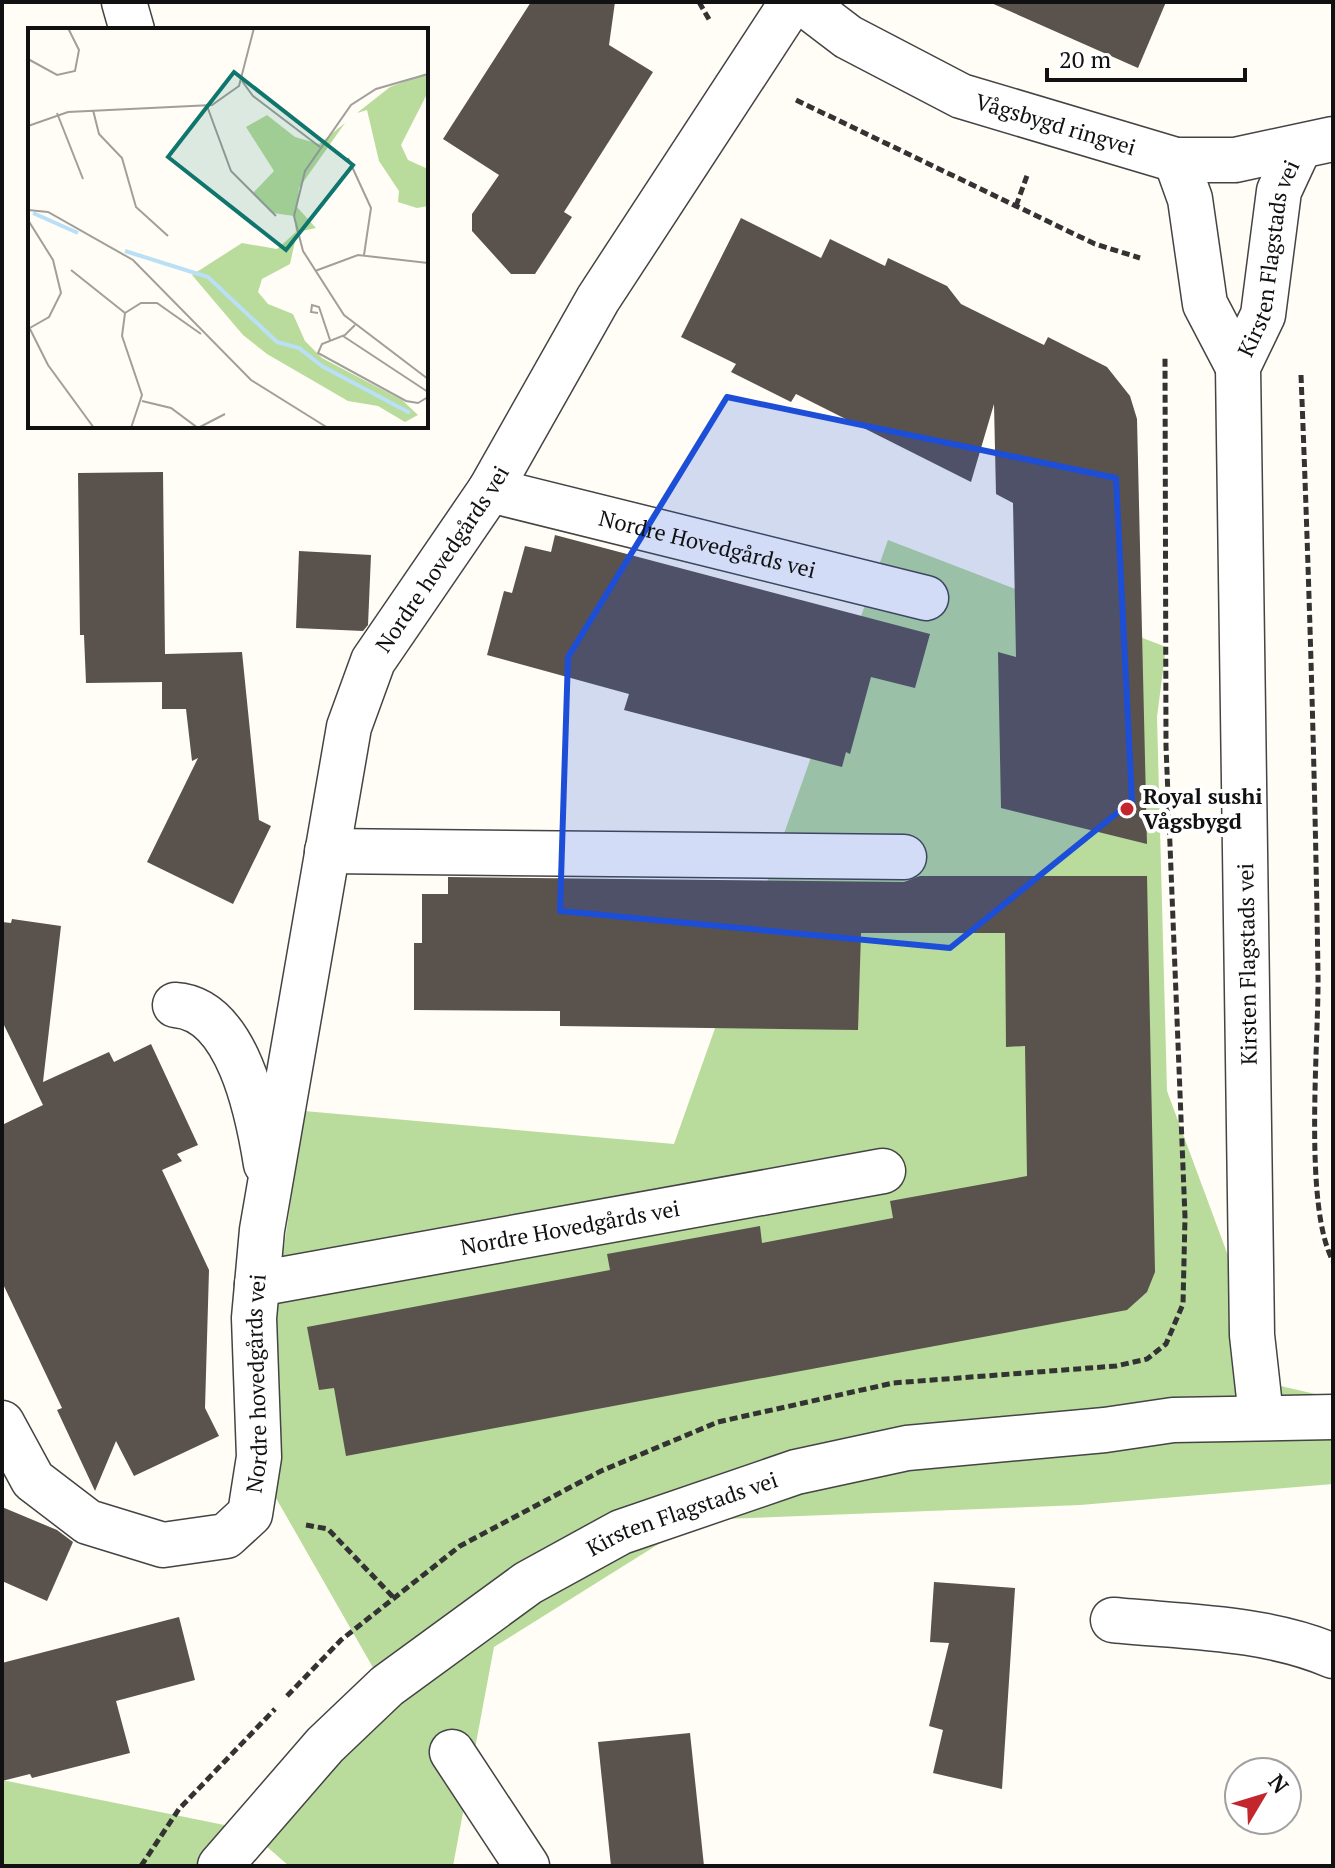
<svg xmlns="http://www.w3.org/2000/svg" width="1335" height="1868" viewBox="0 0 1335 1868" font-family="'PT Serif',serif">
<rect width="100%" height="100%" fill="#fffdf5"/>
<path fill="#b9dc9c" d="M888,540L1166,647L1157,717L1167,1091L1276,1385L1333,1398V1484L1080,1505L697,1520L494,1647L453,1866H289L249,1831L216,1866H2V1780L249,1830L383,1685L253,1458L304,1111L674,1144Z"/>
<g fill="#5a524d">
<path d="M531,2H615L609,45L653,72L564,212L572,217L535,274H511L472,231V214L499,175L443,139Z"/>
<path d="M989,2H1166L1138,68Z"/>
<path d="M741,218L821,258L830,239L885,266L888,258L947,286L961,304L1044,345L1048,337L1107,367L1130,396L1137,419L1147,844L1001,808L998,652L1016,657L1013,503L996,494L994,404L971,482L796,394L791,402L731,372L736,364L681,337Z"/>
<path d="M163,472L165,654L242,652L259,820L271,826L233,904L147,862L198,758L192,761L186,709H162V682L86,683L84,635H80L78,473Z"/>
<path d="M555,535L930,634L915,688L871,677L850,754L846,752L842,767L624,710L629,694L487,655L504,591L512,593L525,546L551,552Z"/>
<path d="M299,551L371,555L368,625L363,631L296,628Z"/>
<path d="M920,876H1147L1155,1272L1147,1292L1127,1310L346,1456L334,1388L319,1390L307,1327L610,1270L607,1254L760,1226L762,1243L893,1218L890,1201L1027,1176L1025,1046L1006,1047L1005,933H861L858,1030L560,1026V1011L414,1010V943H422V894H448V877L904,882Z"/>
<path d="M12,919L61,926L43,1082L109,1052L114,1062L151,1044L198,1145L177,1154L182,1161L162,1170L209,1270L205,1408L219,1436L134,1476L116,1441L95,1491L57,1410L62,1408L2,1282V1125L43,1105L2,1021V922L11,923Z"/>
<path d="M2,1507L57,1530L73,1542L47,1601L2,1581Z"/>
<path d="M934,1582L1015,1588L1002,1789L933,1773L943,1730L929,1726L949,1643L930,1642Z"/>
<path d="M179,1617L195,1680L116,1701L130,1753L32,1778L30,1774L2,1781V1663Z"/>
<path d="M690,1733L704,1866H611L598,1742Z"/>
</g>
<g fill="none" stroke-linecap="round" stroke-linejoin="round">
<defs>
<g id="minor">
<path d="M124,2L132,30"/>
<path id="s1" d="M802,2L848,37L961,96L1176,160H1235L1333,139"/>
<path d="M1176,160L1190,199L1205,304L1238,367"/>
<path id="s2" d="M490,490L926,598"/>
<path d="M327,851L904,857"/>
<path d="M175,1005C238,1009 258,1114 266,1164"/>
<path id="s3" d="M257,1284L883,1171"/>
<path id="s4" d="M1261,1416L1252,1335L1238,367L1263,315L1279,191L1299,148"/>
<path id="s5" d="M2,1423L33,1480L88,1522L163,1545L226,1536L250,1514L259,1457L254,1318L262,1230L349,727L373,661L490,490L598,299L792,2"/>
<path d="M1113,1620C1185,1627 1266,1627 1333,1656"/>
<path d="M452,1752L527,1866"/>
<path id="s6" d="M220,1866L325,1745L387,1686L528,1583L621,1532L796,1472L907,1448L1105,1430L1173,1420L1333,1417"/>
</g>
</defs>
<use href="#minor" stroke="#444" stroke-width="47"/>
<g stroke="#333" stroke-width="5" stroke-dasharray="8 4" stroke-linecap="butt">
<path d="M699,2L710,21"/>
<path d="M796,100L1095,244L1140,258"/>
<path d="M1016,206L1028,173"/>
<path d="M1301,375C1309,575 1315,774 1318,974C1319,1042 1303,1206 1333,1261"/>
<path d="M306,1525L328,1529L394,1598"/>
<path d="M287,1696L341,1640L460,1546L601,1471L718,1422L893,1383L1116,1366L1147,1359L1166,1344L1183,1304L1185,1217L1166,746L1165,357"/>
<path d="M141,1866L179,1809L275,1709"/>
</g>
<use href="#minor" stroke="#fff" stroke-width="44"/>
</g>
<path fill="#1d4ed8" fill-opacity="0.2" stroke="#1d4ed8" stroke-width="6" stroke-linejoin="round" d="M727,397L1116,478L1132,801L950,948L560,911L568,657Z"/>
<circle fill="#c4262e" stroke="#fff" stroke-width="3" cx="1127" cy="809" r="8"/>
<g text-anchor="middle" stroke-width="8" stroke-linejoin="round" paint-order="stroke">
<g font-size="22" fill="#111" stroke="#fff">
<text dy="8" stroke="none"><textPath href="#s1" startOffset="284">Vågsbygd ringvei</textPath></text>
<text dy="8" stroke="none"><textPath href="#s4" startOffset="1164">Kirsten Flagstads vei</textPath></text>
<text dy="8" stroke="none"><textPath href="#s2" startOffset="224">Nordre Hovedgårds vei</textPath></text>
<text dy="8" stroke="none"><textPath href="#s5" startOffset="1298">Nordre hovedgårds vei</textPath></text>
<text transform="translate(1247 964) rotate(-91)" y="8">Kirsten Flagstads vei</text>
<text dy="8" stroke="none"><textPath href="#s3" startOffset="318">Nordre Hovedgårds vei</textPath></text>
<text dy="8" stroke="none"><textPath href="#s5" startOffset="440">Nordre hovedgårds vei</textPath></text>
<text dy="8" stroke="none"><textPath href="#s6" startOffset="590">Kirsten Flagstads vei</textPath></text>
</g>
<g font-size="22" font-weight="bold" fill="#111" stroke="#fff" text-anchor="start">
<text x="1143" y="804">Royal sushi<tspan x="1143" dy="25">Vågsbygd</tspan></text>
</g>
</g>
<g transform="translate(28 28)">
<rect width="400" height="400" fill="#fffdf5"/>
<path d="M400,45V64L373,117L380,132L400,141V178L389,180L370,174L371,163L351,133L339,82L329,85L362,59ZM239,87L267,109L291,116L317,95L271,160L269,179L288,200L269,204L262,236L234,251L230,264L240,276L265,286L277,313L294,330L374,372L390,387L377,394L350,378L320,373L239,326L215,307L164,247L214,215L249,221L268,204L266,188L245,185L225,165L246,143L218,99Z" fill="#b9dc9c"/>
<path fill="none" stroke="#b9e0f7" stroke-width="4" d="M5,185L50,205M97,223L180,249L249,314L271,320L294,338L382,385"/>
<path fill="none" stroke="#a09f9a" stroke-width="2" d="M0,31L29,47L47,43L51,22L40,0M400,46L348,61L323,77L277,143L266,188L275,223L316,287L400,351M214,53L225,68L292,119M179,78L203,143L248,188M65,82L71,106L94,130L108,179L140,208M29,85L55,151M0,98L40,84L184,77L211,58L226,0M320,130L343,180L336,227M0,182L20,184L105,232L223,352L300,400M0,192L25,232L33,265L21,289L0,301M43,242L97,285M287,243L330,227L400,235M290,285L283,284L284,277L291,279L302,312M327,297L317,307L294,316L290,325L378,373L390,375L400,369M2,301L20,337L66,400M315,308L400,364M114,373L143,380L170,400L197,386M103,400L114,367L94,308L97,285L113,275H129L173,306"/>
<path fill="#0f766e" fill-opacity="0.15" stroke="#0f766e" stroke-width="4" d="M206,44L325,137L258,222L140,129Z"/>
<rect width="400" height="400" fill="none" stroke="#111" stroke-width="4"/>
</g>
<rect width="1335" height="1868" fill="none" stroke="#111111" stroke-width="8"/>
<g transform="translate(1263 1796) rotate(52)"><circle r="38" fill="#ffffff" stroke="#a0a0a0" stroke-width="2"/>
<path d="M0-6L14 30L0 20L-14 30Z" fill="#c4262e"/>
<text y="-12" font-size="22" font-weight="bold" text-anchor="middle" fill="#111111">N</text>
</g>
<path d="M1047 68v12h198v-12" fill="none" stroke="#111111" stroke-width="4"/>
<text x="1059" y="68" font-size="24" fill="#111111" stroke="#ffffff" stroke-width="6" paint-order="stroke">20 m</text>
</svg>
